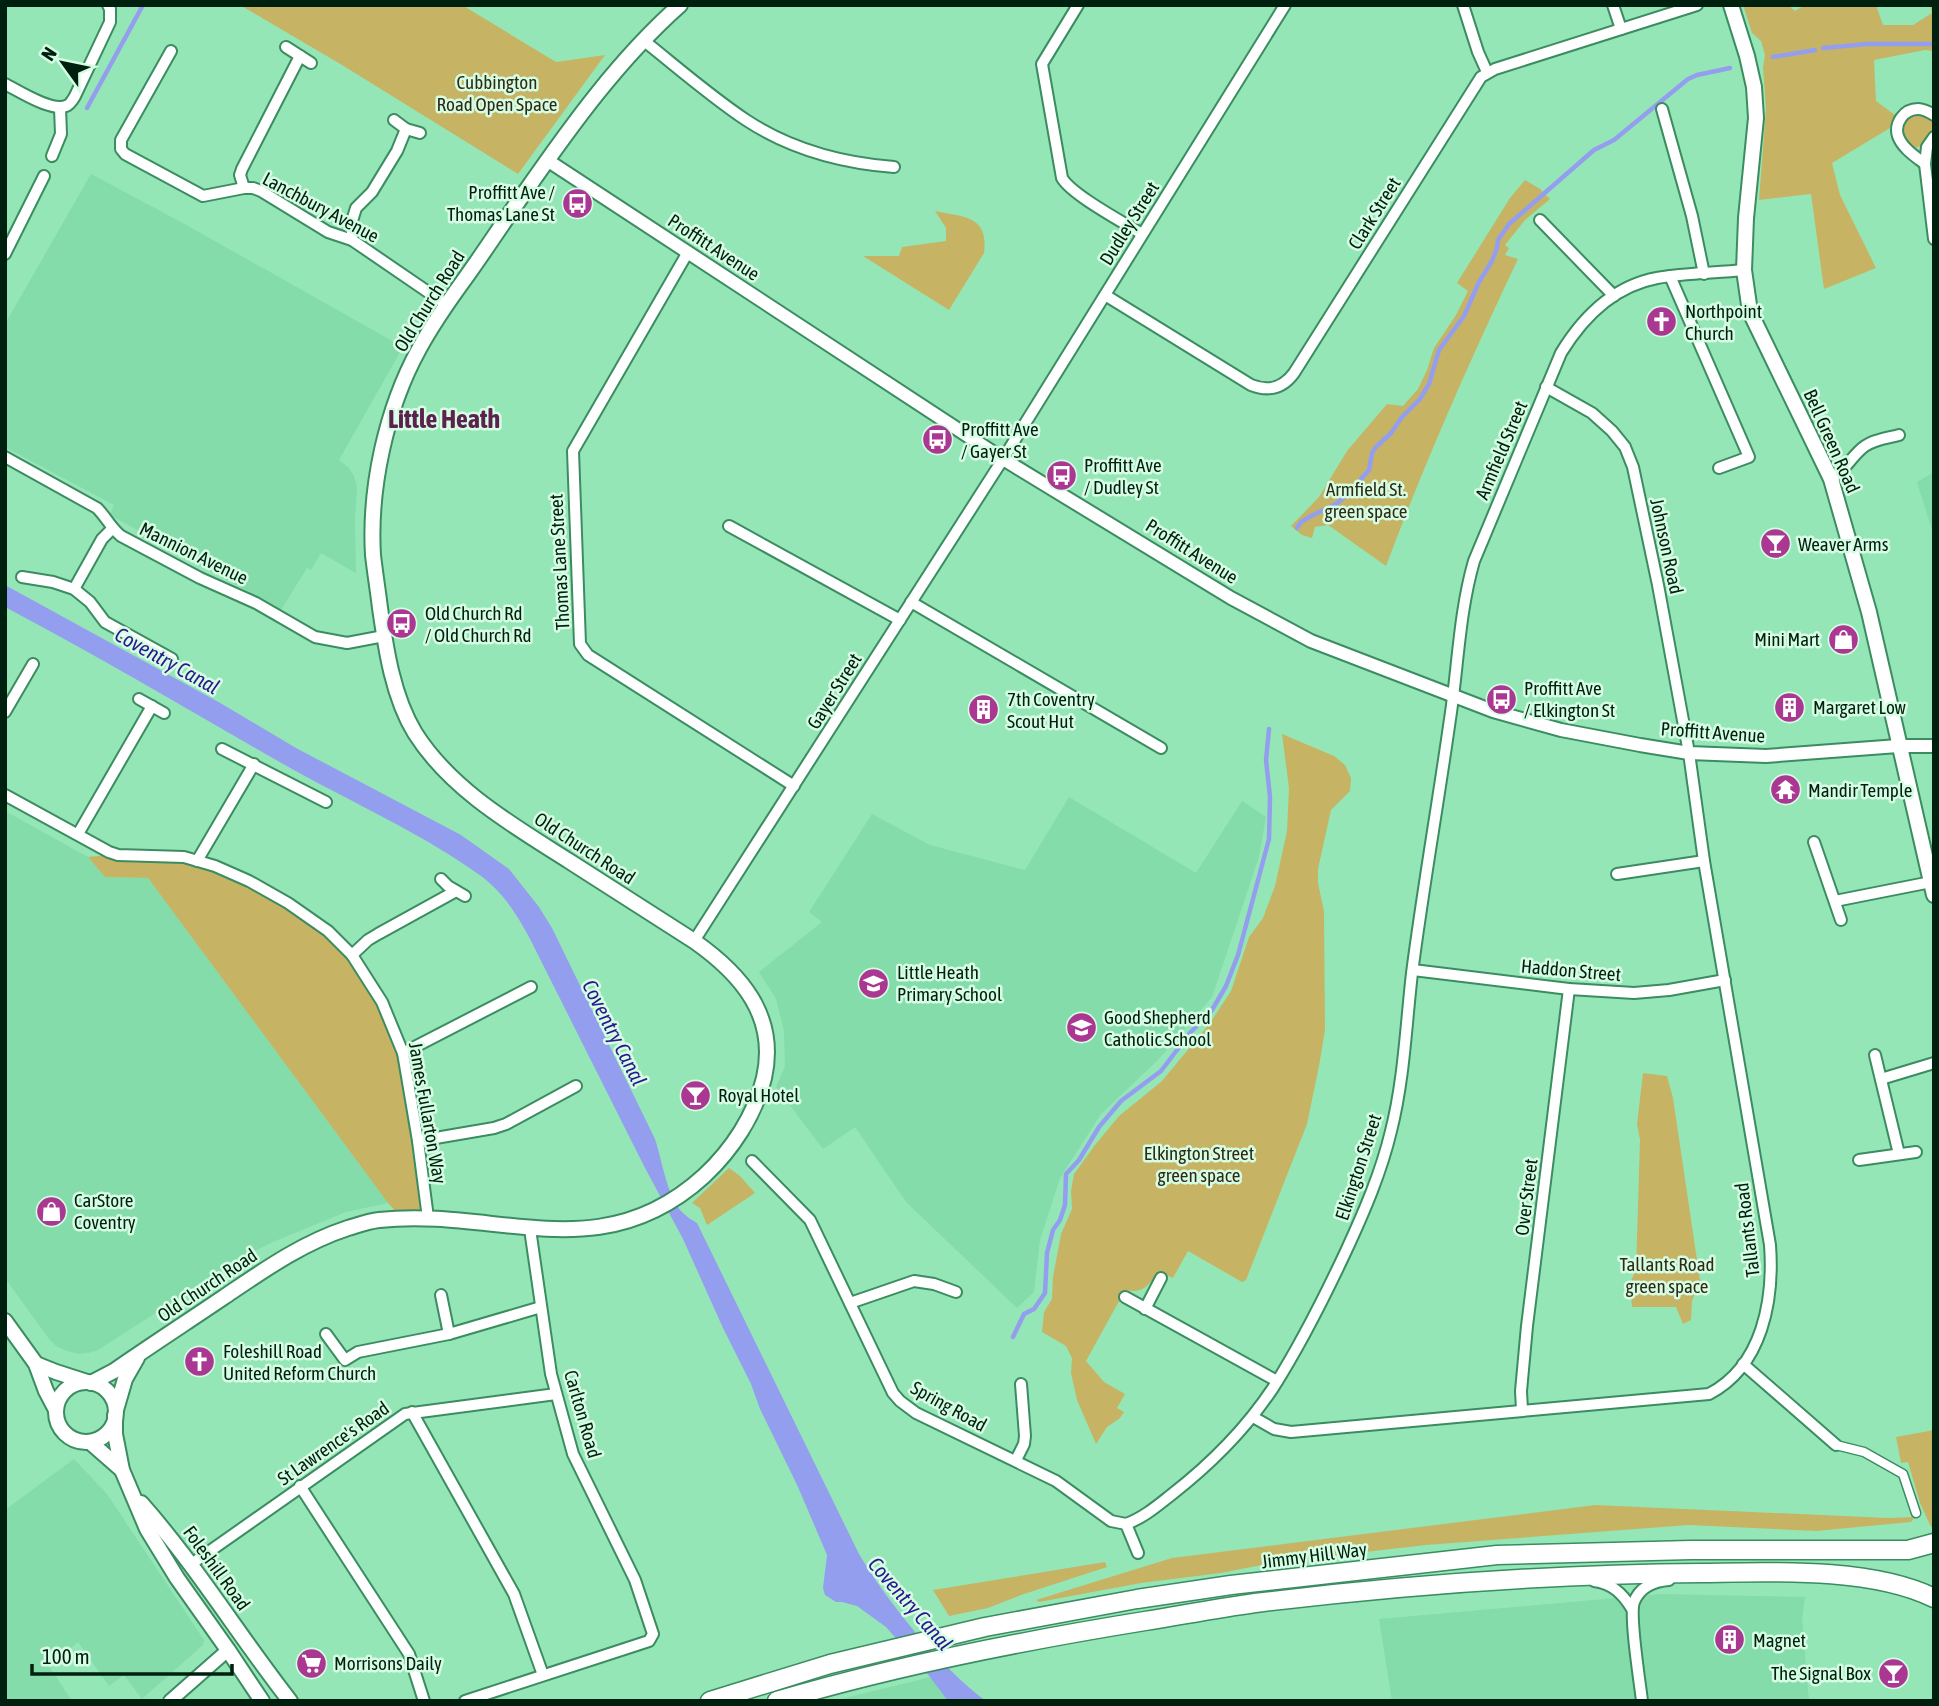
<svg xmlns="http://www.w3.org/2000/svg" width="1939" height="1706" viewBox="0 0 1939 1706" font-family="'Asap Condensed',sans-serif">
<rect width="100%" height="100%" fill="#95e6b6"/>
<g fill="#83dca9">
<path d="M91,174L181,222L403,347L339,460L349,468L354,476L357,486L355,518L356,573L321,553L311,570L307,568L281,610L110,515L114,505L5,447V324Z"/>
<path d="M1934,472V536L1917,482Z"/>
<path d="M1069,797L1196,873L1242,801L1266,817L1259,857L1212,997L1158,1060L1101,1114L1060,1178L1040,1240L1034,1292L1017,1308L906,1202L855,1127L823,1149L776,1087L785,1066L784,1031L776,999L759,972L822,922L809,912L872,814L930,845L1025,870Z"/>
<path d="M5,811L88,857L105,877L148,878L388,1203L346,1212L273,1242L244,1256L98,1350L88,1353L78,1354L67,1351L56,1346L49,1339L5,1278Z"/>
<path d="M74,1459L107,1494L204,1640L203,1645L142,1699L124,1675L109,1686L78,1642L49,1666L72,1701H5V1510Z"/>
<path d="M1661,1594L1805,1597L1802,1619L1809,1701H1392L1379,1619Z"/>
<path d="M931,1677L948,1701H837L849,1697Z"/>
</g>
<g fill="#c6b464">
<path d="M240,5H462L556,62L605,55L518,174L342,65Z"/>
<path d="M1743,5H1788L1795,11L1805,5H1876L1883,25H1913L1932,13L1930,5H1934V51L1925,50L1874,60L1876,101L1895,115L1890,128L1832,163L1840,195L1876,268L1824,289L1811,194L1759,200L1766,109L1763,68L1765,55L1761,41L1752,33Z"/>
<path d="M1917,112L1934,118C1934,130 1926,147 1914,148L1908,145L1901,135L1904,120Z"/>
<path d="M1525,180L1540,189L1550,199L1525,220L1505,245L1509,248L1505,255L1518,259C1470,360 1425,462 1386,566L1328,525L1315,527L1312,538L1302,535L1291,526L1319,497L1347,451L1387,404L1403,406L1418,389L1427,370L1434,348L1456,315L1468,291L1457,283L1510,198Z"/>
<path d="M935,211C963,217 989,215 984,253L949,310L863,256H899L902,247L946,241V228Z"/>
<path d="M1282,734L1334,756L1345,765L1351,778L1350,791L1331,810L1318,869V883L1324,911L1325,1030L1319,1066L1307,1124L1246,1280L1242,1282L1188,1251L1173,1278L1158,1271C1150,1284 1144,1294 1127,1290L1125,1297L1118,1303L1086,1361L1104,1382L1125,1394L1117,1408L1124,1412L1120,1418L1107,1427L1096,1444L1077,1400L1071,1373L1072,1358L1066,1346L1042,1332L1044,1312L1052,1299L1053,1277L1061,1234L1072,1209L1071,1191L1074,1174L1095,1145L1119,1116L1162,1081L1210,1023L1231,991L1249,937L1263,918L1275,886L1287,831L1289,788Z"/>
<path d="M108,855L165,859L197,864L257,888L341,945L372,991L400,1054L424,1215L396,1212L388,1203L148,878L105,877L88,857Z"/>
<path d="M1643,1073L1667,1076L1673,1098L1700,1280L1692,1301L1691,1320L1683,1324L1676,1307H1632L1630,1283L1636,1270L1640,1140L1637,1124Z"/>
<path d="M729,1168L740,1176L755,1193L707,1225L700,1208L692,1203Z"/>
<path d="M1934,1430V1526L1931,1527L1920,1503L1908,1462L1901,1463L1896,1437Z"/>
<path d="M1595,1505L1888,1518L1915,1517L1911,1522L1816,1531L1689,1525L1426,1545L1277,1562L1221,1573L1141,1583L1039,1602L1036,1600L1172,1558Z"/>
<path d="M1105,1562L1107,1567L1021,1595L988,1608L949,1616L933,1590Z"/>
</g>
<path fill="#949eef" d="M5,585L222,704L296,748L461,835L509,869L539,907L552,928L655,1139C662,1159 667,1198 683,1213C687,1217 692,1220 697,1223L859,1554C889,1604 939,1666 986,1701H948L930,1677L886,1627L857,1606L842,1602H836L825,1595L823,1588L827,1555L798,1487L760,1409L751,1384L723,1328L683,1239L644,1166L530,939C517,915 503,892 481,876C423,834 355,804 292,769C197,715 102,658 5,607Z"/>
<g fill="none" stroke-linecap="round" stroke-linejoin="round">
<g stroke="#949eef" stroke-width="4.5">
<path d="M1823,48L1867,44H1934"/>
<path d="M1773,57L1815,50"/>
<path d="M87,108L143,5"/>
<path d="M1297,528L1301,522L1311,516L1336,504L1347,495L1369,470L1372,453L1376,447L1391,433L1402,417L1420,399L1429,384L1439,350L1464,316L1479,282L1492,261L1497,248L1498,240L1509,224L1594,150L1614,140L1688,79L1697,75L1730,68"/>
<path d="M1013,1337L1024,1314L1034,1309L1045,1293L1047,1253L1053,1230L1060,1220L1065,1205L1066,1174L1079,1160L1099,1127L1121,1101L1161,1071L1190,1033L1212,1010L1226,986L1238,955L1269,839L1270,797L1266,760L1269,729"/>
</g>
<defs>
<path id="pedestrian" d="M1836,1445L1864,1452L1903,1474L1916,1513"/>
<g id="minor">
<path d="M1078,5L1042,64L1062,178C1072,195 1123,222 1142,234"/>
<path d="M1463,5L1478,52L1487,72"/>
<path d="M1613,5L1621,29"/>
<path d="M643,40C677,67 710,96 746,120C790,149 842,163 894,167"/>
<path d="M286,47L311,63"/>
<path d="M171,51L121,140V149L125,154L203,196L244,188H253L261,191L328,232L352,240L447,305"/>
<path d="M5,84C19,91 54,114 68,105C70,104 74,98 75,96L110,22V9L108,5"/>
<path d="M1662,109L1692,216L1704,274"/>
<path d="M394,120L406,129L420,133"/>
<path d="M1934,137L1927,147L1925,164L1934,239"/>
<path d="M52,156L61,134L60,108"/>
<path d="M1925,164C1916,157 1902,148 1898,136C1894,123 1904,109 1918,109C1924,109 1929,112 1934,115"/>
<path d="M244,188L240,175L242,169L300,56"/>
<path d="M1540,220L1614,296"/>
<path d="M352,240V221L356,208L372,192L397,151L406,129"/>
<path d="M688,252L573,451L580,644L588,655L794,786"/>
<path d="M5,254L44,176"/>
<path d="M1670,276L1749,457L1719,468"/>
<path d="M1105,295L1251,385C1269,392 1283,388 1294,373L1481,77L1495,69L1697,5"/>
<path d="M5,457L97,508C106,517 111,528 121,536L200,578L256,603L315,637L347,643L384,636"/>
<path d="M1831,479C1847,469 1852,455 1865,446C1875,439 1888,438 1899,435"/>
<path d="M729,526L900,620"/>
<path d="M22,577L53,582L74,589L90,602L105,622L172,659"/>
<path d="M74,589L102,539L112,529"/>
<path d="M911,602L1161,748"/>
<path d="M139,699L164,713"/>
<path d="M5,712L33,664"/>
<path d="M222,749L326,802"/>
<path d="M5,795L109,852L118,855L184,857L215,866L249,881L288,903L328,931L352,955L382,1002L403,1053L418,1141L428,1218"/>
<path d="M78,834L152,706"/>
<path d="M1814,842L1841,920"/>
<path d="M197,861L254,764"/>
<path d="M1617,874L1704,861"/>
<path d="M441,879L448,886L465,896"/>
<path d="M1835,901L1931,882"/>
<path d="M694,941L1003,459L1285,5"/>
<path d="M352,955L368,940L378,934L456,891"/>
<path d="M1413,970L1569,989L1634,993L1669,990L1725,980"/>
<path d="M403,1053L531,987"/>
<path d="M1875,1055L1899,1154"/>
<path d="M1881,1079L1934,1063"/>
<path d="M418,1141L494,1128L506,1124L576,1086"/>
<path d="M1859,1160L1916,1152"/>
<path d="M752,1161L810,1220L893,1393L900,1401L916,1413L1056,1481L1111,1521L1126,1524L1138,1553"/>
<path d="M441,1295L449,1334"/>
<path d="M1125,1297L1277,1381"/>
<path d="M850,1303L914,1281L934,1284L956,1292"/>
<path d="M1145,1309L1161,1278"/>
<path d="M326,1334L345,1360L358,1352L449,1334L541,1307"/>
<path d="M1743,1364L1836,1445"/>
<path d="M1522,1410L1521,1391L1527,1326L1569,989"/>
<path d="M412,1412L514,1594L543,1675"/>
<path d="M1253,1417L1274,1429L1291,1432L1709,1394C1763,1366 1774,1299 1770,1245L1704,861L1689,753L1658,585L1633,467L1625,447L1612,431L1592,413L1546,387"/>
<path d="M1016,1460L1024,1444L1025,1436L1021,1384"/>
<path d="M300,1486L409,1654L424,1701"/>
<path d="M1126,1524C1143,1518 1157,1506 1171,1495C1211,1464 1245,1430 1273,1388C1301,1344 1324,1298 1346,1251C1364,1212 1381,1173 1391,1131C1404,1080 1406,1025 1412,973C1423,888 1438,804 1450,719C1458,667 1459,613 1474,561L1561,353C1583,317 1614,286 1657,278C1685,273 1715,273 1744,270"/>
<path d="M190,1565L405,1414L556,1394"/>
<path d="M1594,1581C1612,1583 1623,1594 1632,1609"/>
<path d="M465,1701L649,1641L653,1634L635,1580L573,1454L551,1374L530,1229"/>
<path d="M1642,1701C1640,1683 1629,1615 1634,1602C1640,1587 1654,1581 1669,1580"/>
</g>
<g id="tertiary">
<path d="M547,160L1003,459L1231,598L1311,641L1493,711L1561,730L1640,745L1689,753L1766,756L1898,746H1934"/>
<path d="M170,1701L228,1650"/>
</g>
<g id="secondary">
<path d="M1731,5L1747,56L1754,87L1756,118L1746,218L1744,270L1750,312L1831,479L1869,612L1934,895"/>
<path d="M5,1321L36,1364L46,1391L56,1410"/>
<path d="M36,1364L56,1372L87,1382"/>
<circle cx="86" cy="1412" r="30"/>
<path d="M91,1383L114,1371C150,1346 187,1322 224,1297C264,1270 302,1243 348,1228C358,1225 369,1221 379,1220C497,1207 600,1271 704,1176C732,1150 755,1115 764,1078C778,1016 741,974 694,941C653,915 611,888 569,861C514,826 451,790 415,733C393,697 386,650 380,608C378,591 375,573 373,555C369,488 386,409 419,349C432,325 448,302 464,280C485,251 504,221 525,192C571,126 619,59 680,5"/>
<path d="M116,1410L125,1379L137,1358"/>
<path d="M115,1415V1434L122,1470L147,1529L177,1578L228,1650L262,1701"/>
<path d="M90,1442L122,1470"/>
<path d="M141,1503C196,1565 239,1636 290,1701"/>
</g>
<g id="trunk">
<path d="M710,1701L830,1664L985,1627L1137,1599L1231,1585L1497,1555L1691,1550H1908L1934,1543"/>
<path d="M777,1701C898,1665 1021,1641 1145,1621C1182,1615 1219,1608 1255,1603C1403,1585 1553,1574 1702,1573C1771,1572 1871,1567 1934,1598"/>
</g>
</defs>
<use href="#pedestrian" stroke="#3b8c61" stroke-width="11"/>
<use href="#minor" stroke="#3b8c61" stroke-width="14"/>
<use href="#tertiary" stroke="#3b8c61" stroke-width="16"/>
<use href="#secondary" stroke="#3b8c61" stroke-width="18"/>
<use href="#trunk" stroke="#3b8c61" stroke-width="21"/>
<use href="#pedestrian" stroke="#fff" stroke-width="8"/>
<use href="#minor" stroke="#fff" stroke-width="10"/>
<use href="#tertiary" stroke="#fff" stroke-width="12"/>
<use href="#secondary" stroke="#fff" stroke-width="14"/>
<use href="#trunk" stroke="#fff" stroke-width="18"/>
</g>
<defs>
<symbol id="bus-disc" viewBox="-11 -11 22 22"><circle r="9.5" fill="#aa3791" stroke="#d6fde4"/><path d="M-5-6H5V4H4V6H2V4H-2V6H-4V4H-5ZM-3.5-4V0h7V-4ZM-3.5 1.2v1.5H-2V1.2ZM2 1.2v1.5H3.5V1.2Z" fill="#fff"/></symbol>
<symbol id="church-disc" viewBox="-11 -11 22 22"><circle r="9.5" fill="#aa3791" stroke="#d6fde4"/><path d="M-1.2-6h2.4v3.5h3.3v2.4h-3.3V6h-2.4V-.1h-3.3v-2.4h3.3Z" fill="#fff"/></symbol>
<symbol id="bar-disc" viewBox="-11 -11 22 22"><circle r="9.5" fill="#aa3791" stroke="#d6fde4"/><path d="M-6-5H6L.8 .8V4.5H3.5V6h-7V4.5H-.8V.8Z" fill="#fff"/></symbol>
<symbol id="shop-disc" viewBox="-11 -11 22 22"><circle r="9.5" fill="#aa3791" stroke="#d6fde4"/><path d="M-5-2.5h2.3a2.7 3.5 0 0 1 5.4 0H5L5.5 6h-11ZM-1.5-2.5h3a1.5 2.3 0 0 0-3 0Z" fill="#fff"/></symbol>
<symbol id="building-disc" viewBox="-11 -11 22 22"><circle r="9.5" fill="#aa3791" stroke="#d6fde4"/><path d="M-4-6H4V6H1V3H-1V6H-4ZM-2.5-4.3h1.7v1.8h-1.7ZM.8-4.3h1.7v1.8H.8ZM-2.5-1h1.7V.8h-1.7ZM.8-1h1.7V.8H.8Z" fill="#fff"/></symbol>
<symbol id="temple-disc" viewBox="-11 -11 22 22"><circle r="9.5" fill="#aa3791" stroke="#d6fde4"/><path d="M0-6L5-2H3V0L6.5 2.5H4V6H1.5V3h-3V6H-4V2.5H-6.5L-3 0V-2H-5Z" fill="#fff"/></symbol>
<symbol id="school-disc" viewBox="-11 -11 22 22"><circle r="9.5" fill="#aa3791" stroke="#d6fde4"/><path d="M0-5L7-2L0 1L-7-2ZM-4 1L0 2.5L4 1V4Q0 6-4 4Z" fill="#fff"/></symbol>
<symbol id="supermarket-disc" viewBox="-11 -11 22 22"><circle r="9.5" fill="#aa3791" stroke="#d6fde4"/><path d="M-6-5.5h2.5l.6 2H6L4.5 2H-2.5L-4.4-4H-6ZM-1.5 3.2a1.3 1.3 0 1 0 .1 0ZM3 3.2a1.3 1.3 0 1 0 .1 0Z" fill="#fff"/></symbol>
</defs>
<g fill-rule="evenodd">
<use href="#bus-disc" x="560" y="186" width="35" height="35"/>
<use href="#church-disc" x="1644" y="304" width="35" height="35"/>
<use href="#bus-disc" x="920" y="422" width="35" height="35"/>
<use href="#bus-disc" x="1044" y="458" width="35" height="35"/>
<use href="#bar-disc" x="1758" y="526" width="35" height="35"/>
<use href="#bus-disc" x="384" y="606" width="35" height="35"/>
<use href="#shop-disc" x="1826" y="622" width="35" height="35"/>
<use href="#bus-disc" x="1484" y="682" width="35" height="35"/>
<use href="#building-disc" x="1772" y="690" width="35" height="35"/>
<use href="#building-disc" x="966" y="692" width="35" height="35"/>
<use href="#temple-disc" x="1768" y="772" width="35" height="35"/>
<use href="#school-disc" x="856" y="966" width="35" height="35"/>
<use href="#school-disc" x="1064" y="1010" width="35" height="35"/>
<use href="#bar-disc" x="678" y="1078" width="35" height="35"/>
<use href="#shop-disc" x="34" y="1194" width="35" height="35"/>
<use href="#church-disc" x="182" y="1344" width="35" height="35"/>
<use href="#building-disc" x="1712" y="1622" width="35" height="35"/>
<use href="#supermarket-disc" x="294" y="1646" width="35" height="35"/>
<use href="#bar-disc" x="1876" y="1656" width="35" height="35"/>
</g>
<g text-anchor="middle" stroke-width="5" stroke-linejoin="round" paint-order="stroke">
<g font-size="19" fill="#2e2a14" stroke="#d6fde4">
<text x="497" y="89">Cubbington<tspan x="497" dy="22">Road Open Space</tspan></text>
<text x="1366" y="496">Armfield St.<tspan x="1366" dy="22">green space</tspan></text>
<text x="1199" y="1160">Elkington Street<tspan x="1199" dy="22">green space</tspan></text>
<text x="1667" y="1271">Tallants Road<tspan x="1667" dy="22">green space</tspan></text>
</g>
<g font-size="19" fill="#00200f" stroke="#d6fde4" text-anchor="start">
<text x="555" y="199" text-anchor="end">Proffitt Ave /<tspan x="555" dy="22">Thomas Lane St</tspan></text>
<text x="1685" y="318">Northpoint<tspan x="1685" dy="22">Church</tspan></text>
<text x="961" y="436">Proffitt Ave<tspan x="961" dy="22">/ Gayer St</tspan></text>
<text x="1084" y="472">Proffitt Ave<tspan x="1084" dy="22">/ Dudley St</tspan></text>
<text x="1798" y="551">Weaver Arms</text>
<text x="425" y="620">Old Church Rd<tspan x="425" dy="22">/ Old Church Rd</tspan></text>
<text x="1820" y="646" text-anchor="end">Mini Mart</text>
<text x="1524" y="695">Proffitt Ave<tspan x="1524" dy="22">/ Elkington St</tspan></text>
<text x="1007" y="706">7th Coventry<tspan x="1007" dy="22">Scout Hut</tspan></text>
<text x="1813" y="714">Margaret Low</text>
<text x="1808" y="797">Mandir Temple</text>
<text x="897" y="979">Little Heath<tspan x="897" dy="22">Primary School</tspan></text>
<text x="1104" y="1024">Good Shepherd<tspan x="1104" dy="22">Catholic School</tspan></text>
<text x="718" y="1102">Royal Hotel</text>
<text x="74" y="1207">CarStore<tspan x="74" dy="22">Coventry</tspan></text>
<text x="223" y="1358">Foleshill Road<tspan x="223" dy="22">United Reform Church</tspan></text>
<text x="1753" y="1647">Magnet</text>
<text x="334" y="1670">Morrisons Daily</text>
<text x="1871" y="1680" text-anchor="end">The Signal Box</text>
</g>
<g font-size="19" fill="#00200f" stroke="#d6fde4">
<text transform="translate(321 207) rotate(28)" y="7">Lanchbury Avenue</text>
<text transform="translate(1374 213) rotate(-58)" y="7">Clark Street</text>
<text transform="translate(1129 223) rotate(-58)" y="7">Dudley Street</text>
<text transform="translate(714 247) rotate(33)" y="7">Proffitt Avenue</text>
<text transform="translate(429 301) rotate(-58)" y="7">Old Church Road</text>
<text transform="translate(1832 441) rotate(66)" y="7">Bell Green Road</text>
<text transform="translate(1501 450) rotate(-67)" y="7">Armfield Street</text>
<text transform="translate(1667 546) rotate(78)" y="7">Johnson Road</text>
<text transform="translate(1192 551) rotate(32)" y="7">Proffitt Avenue</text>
<text transform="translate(194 553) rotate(26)" y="7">Mannion Avenue</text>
<text transform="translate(559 562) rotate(-93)" y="7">Thomas Lane Street</text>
<text transform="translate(834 691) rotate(-58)" y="7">Gayer Street</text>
<text transform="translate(1713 732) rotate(4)" y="7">Proffitt Avenue</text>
<text transform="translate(585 848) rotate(33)" y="7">Old Church Road</text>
<text transform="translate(1571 970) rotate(5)" y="7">Haddon Street</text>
<text transform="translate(428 1113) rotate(80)" y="7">James Fullarton Way</text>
<text transform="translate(1358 1167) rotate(-72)" y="7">Elkington Street</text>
<text transform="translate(1526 1197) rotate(-83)" y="7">Over Street</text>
<text transform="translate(1747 1230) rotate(-97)" y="7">Tallants Road</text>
<text transform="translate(207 1285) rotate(-34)" y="7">Old Church Road</text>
<text transform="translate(949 1406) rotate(29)" y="7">Spring Road</text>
<text transform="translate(583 1414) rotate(74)" y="7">Carlton Road</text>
<text transform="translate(333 1443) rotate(-35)" y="7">St Lawrence's Road</text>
<text transform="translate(1314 1555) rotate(-7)" y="7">Jimmy Hill Way</text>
<text transform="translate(217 1568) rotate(54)" y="7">Foleshill Road</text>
</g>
<g font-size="21" font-style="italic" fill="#29178c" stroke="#d6fde4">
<text transform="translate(167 661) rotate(29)" y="7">Coventry Canal</text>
<text transform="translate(614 1033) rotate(63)" y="7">Coventry Canal</text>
<text transform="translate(910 1604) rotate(49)" y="7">Coventry Canal</text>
</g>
<g font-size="26" font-weight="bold" fill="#5a224d" stroke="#d6fde4">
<text x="444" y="428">Little Heath</text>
</g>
</g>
<rect width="1939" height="1706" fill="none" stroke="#00200f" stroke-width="14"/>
<g transform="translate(63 63) rotate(303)" stroke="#d6fde4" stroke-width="5" paint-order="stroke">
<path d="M0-5L12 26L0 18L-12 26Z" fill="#00200f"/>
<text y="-10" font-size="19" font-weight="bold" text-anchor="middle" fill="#00200f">N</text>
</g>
<path d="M32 1664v10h200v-10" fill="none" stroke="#00200f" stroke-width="3.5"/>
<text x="42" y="1664" font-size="21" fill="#00200f" stroke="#d6fde4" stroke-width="5" paint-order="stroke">100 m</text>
</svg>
